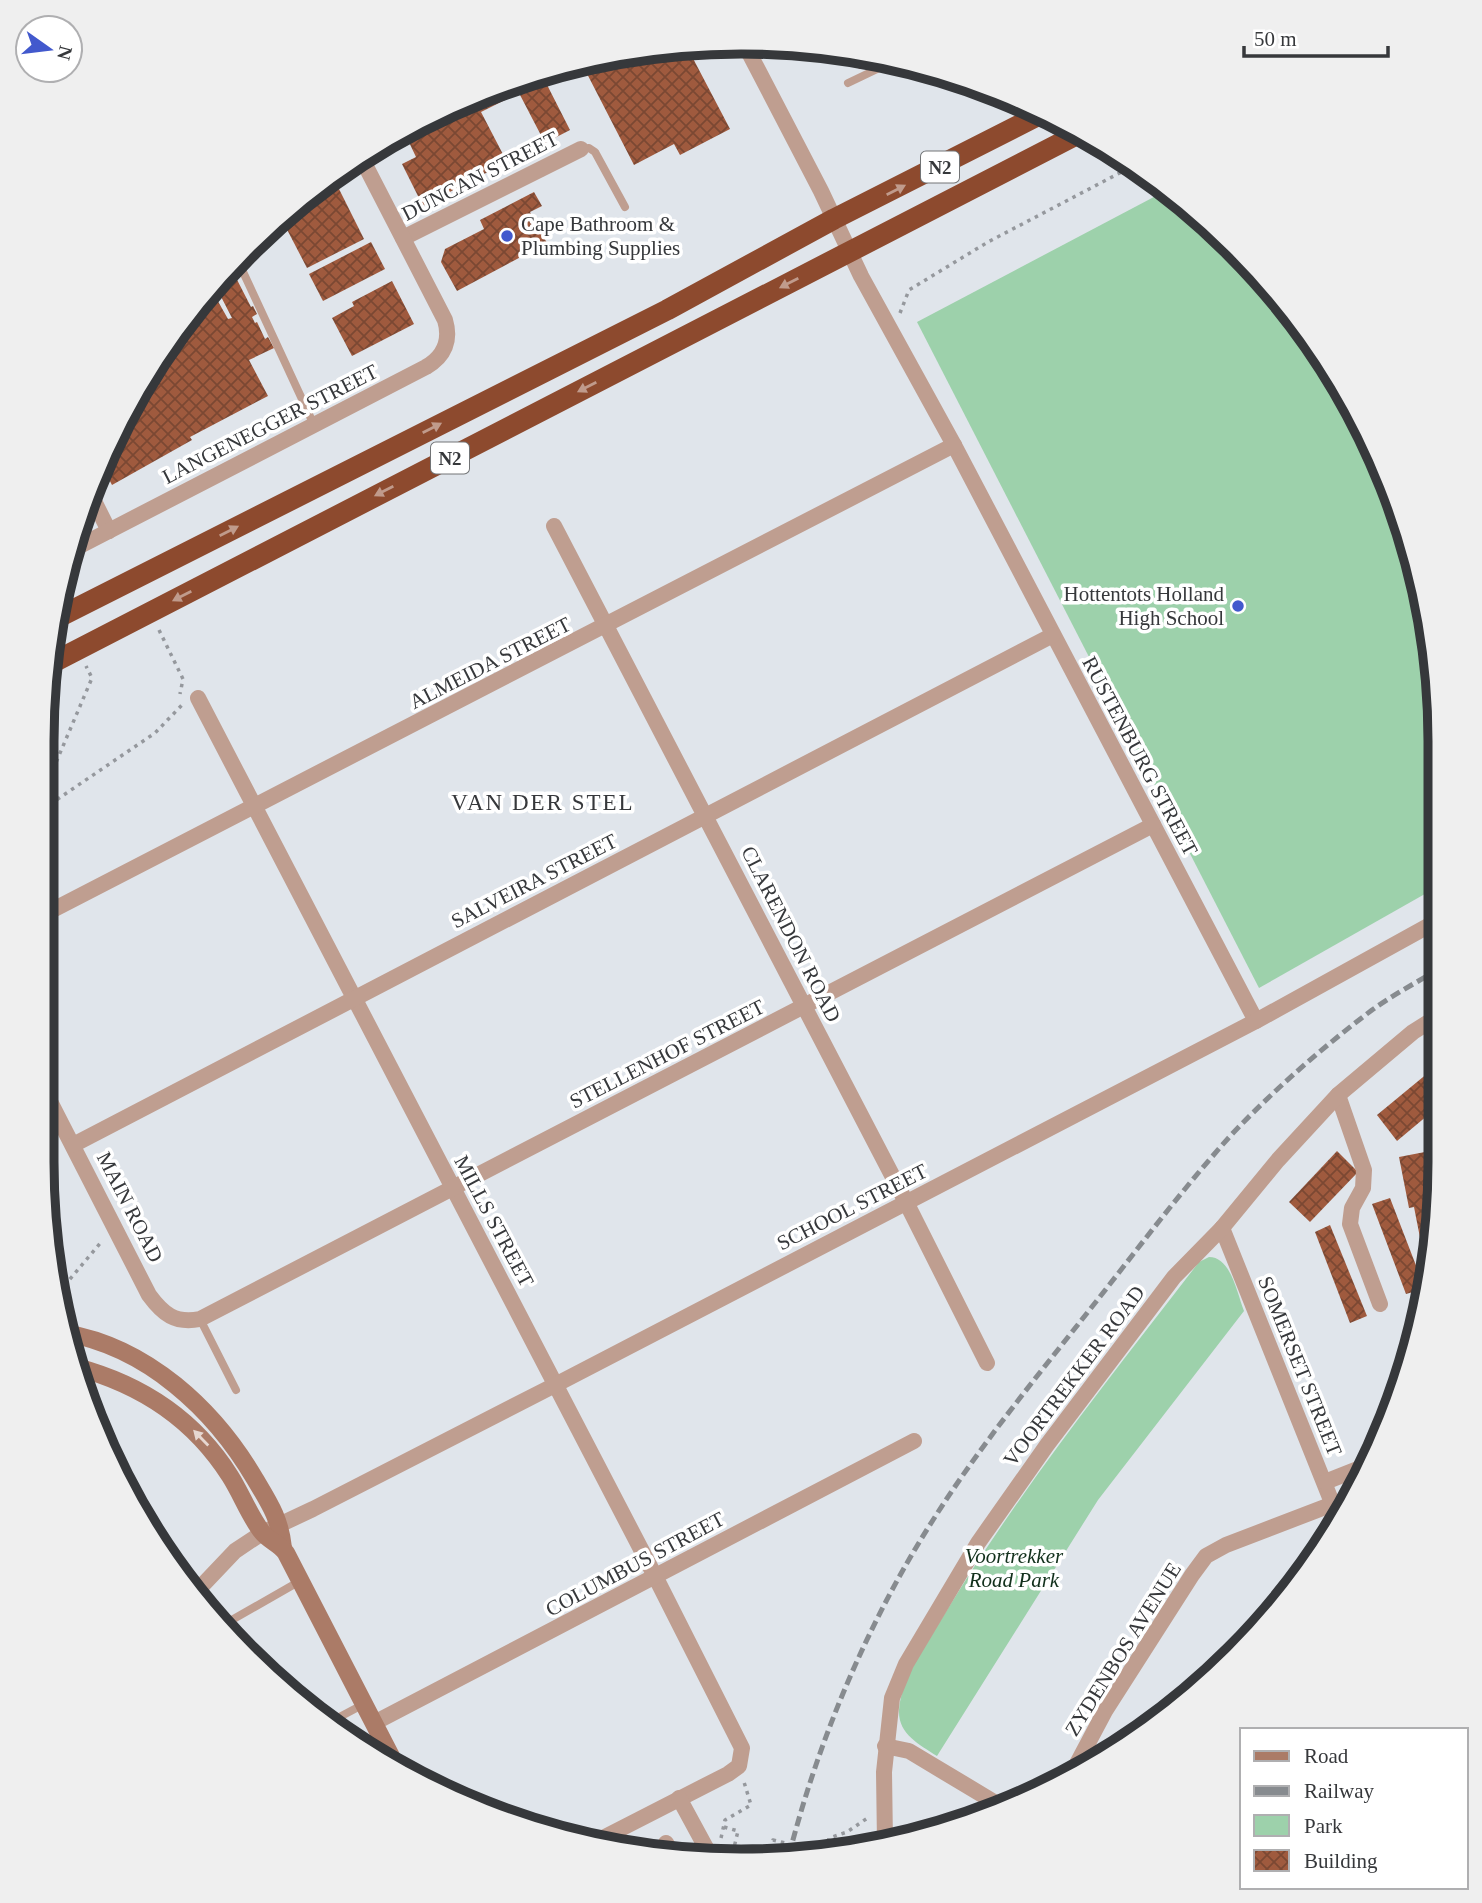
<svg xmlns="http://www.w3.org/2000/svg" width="1482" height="1903" viewBox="0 0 1482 1903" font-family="Georgia,serif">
<defs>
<pattern id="building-cross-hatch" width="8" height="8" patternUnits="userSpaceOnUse" patternTransform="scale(1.75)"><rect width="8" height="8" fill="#9f5a3e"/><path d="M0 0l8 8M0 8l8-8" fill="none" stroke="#7b4833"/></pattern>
</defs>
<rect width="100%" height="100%" fill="#e0e5eb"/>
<g fill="#9dd1ab">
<path d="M1169,189L1266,280L1346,391L1403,517L1438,695L1439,886L1259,988L917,322Z"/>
<path d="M1209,1257C1231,1257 1237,1293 1244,1311L1098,1500L937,1756C919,1744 898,1734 899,1710C901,1678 931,1636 947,1610C1022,1487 1112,1375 1199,1262Z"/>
</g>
<g fill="url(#building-cross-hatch)">
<path d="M687,47L730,129L680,155L674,144L634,165L582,64L649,48Z"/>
<path d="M852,54L880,59L859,69Z"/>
<path d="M541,73L570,130L545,143L519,93L481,112L507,162L423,206L402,164L416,157L407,138L392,146L388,138L516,79Z"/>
<path d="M333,177L364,239L307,268L280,216Z"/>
<path d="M534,192L542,206L530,212L547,243L457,291L441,262L445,249L484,229L480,220Z"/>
<path d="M371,242L385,269L323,301L309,274Z"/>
<path d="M231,268L251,307L253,306L257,314L252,317L255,323L257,322L265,339L268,337L274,348L249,360L268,396L190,437L192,440L112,485L102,466L135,392L187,315L211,289L228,319L232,318L215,285Z"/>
<path d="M392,281L414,324L352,356L332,318L354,306L352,302Z"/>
<path d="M1440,1063V1105L1397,1141L1377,1115Z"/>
<path d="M1337,1151L1358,1172L1310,1222L1289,1202Z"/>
<path d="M1430,1151L1437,1189L1430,1259L1428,1252L1423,1253L1414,1207L1409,1208L1399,1157Z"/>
<path d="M1390,1198L1427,1294L1425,1303L1417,1307L1413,1292L1406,1294L1372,1204Z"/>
<path d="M1330,1225L1367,1316L1350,1323L1315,1232Z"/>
</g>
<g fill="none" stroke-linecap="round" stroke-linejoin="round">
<g stroke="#95989d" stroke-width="3.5" stroke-dasharray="3.5 5" stroke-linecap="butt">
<path d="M900,313L909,290L988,242L1133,166"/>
<path d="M159,630L183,679L180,694"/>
<path d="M43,793L92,678L86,666"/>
<path d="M43,809L155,733L182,705"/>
<path d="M59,1292L102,1241"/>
<path d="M724,1827L738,1831L731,1860"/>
<path d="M721,1838L725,1820L751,1805L744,1782"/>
<path d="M826,1850L829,1838L847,1832L869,1817"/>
<path d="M769,1857L773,1840L785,1843"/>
</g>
<g stroke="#bf9e90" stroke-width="8">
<path d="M848,83L894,61"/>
<path d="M581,149L589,148L595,152L625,207"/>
<path d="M238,261L314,425"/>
<path d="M200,1319L236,1390"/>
<path d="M223,1625L300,1581"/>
<path d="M332,1721L364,1704"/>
</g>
<g stroke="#bf9e90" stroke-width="16">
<path d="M745,45L821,191L861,276L954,445L1256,1021"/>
<path d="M403,238L581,149"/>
<path d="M90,493L109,531"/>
<path d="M554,526L906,1202L987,1363"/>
<path d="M72,550L426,367C445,356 451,340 445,320L361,157"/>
<path d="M198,698L656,1578L742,1748L739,1766L728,1774L595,1842"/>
<path d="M43,915L954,445"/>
<path d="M42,1086L149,1295C163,1314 175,1324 200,1319L1153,825"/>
<path d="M1338,1095L1364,1170L1363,1188L1352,1208L1350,1224L1380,1304"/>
<path d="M73,1145L1053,635"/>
<path d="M1222,1228L1339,1520"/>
<path d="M1325,1482L1368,1465"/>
<path d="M197,1591L235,1551L262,1533L313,1509L555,1385L1256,1021L1439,920"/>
<path d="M374,1723L914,1441"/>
<path d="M885,1746L909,1751L999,1805"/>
<path d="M1071,1775L1105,1711L1192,1575L1206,1556L1226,1545L1333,1504"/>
<path d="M679,1798L711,1857"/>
<path d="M885,1842L884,1772L892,1698L906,1664L978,1543L1047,1445L1174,1277L1222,1228L1278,1160L1338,1095L1413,1032L1440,1015"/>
<path d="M666,1843L671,1852"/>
</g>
<g stroke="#ab7b67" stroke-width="18">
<path d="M65,1333C147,1347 214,1409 255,1479C270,1504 280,1519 283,1548"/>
<path d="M76,1367C140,1384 194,1419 230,1476C241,1493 250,1517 262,1532C269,1541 280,1544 286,1553L398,1770"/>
</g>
<g stroke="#8d4a2e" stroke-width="21">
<path d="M59,617L667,310L834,219L1045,112"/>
<path d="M50,664L1080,133"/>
</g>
<path stroke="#878b8f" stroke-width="5" stroke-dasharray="10 5" stroke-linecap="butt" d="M789,1855C819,1738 868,1622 933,1520C981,1444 1039,1374 1095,1303C1140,1246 1184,1187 1233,1133C1276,1088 1323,1047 1372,1010C1393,995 1417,982 1439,969"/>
</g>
<defs><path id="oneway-solid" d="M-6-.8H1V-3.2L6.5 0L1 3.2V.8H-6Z" transform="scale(1.75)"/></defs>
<g fill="#c09b8c">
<use href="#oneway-solid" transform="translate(896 190) rotate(-27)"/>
<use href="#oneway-solid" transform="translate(789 283) rotate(153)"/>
<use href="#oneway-solid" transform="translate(587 387) rotate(153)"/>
<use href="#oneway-solid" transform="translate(432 428) rotate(-27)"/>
<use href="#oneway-solid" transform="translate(384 491) rotate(153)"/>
<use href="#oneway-solid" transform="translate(229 531) rotate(-27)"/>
<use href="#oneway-solid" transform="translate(182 596) rotate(153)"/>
</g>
<use fill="#e6d7d1" href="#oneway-solid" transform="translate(201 1438) rotate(-134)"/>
<g fill="#4259cd" stroke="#fff" stroke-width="2.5">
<circle cx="507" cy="236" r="7"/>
<circle cx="1238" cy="606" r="7"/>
</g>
<g text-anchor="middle" stroke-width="7" stroke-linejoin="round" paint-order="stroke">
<g fill="#fff" stroke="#727476" stroke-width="2">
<rect x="921" y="151.5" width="38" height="31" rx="5"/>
<rect x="431" y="442.5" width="38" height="31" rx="5"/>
</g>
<g font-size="19" font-weight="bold" fill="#36383b">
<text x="940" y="174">N2</text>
<text x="450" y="465">N2</text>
</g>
<g font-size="21" fill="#36383b" stroke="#fff">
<text transform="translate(480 176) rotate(-27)" y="7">DUNCAN STREET</text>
<text transform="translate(270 424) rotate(-27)" y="7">LANGENEGGER STREET</text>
<text transform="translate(490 663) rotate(-27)" y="7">ALMEIDA STREET</text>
<text transform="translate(1140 756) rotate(62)" y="7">RUSTENBURG STREET</text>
<text transform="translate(534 881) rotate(-27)" y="7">SALVEIRA STREET</text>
<text transform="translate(791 934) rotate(63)" y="7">CLARENDON ROAD</text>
<text transform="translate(667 1054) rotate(-27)" y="7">STELLENHOF STREET</text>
<text transform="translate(130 1207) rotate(63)" y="7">MAIN ROAD</text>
<text transform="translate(852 1207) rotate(-27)" y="7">SCHOOL STREET</text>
<text transform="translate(494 1221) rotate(62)" y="7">MILLS STREET</text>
<text transform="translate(1300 1366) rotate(68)" y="7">SOMERSET STREET</text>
<text transform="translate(1074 1376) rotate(-53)" y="7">VOORTREKKER ROAD</text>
<text transform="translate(635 1564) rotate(-28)" y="7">COLUMBUS STREET</text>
<text transform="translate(1123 1649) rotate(-58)" y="7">ZYDENBOS AVENUE</text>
</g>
<g font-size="21" fill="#36383b" stroke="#fff" text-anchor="start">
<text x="521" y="231">Cape Bathroom &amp;<tspan x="521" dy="24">Plumbing Supplies</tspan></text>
<text x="1224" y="601" text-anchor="end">Hottentots Holland<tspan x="1224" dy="24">High School</tspan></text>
</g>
<g font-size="21" font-style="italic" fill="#12301c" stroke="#fff">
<text x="1014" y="1563">Voortrekker<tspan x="1014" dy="24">Road Park</tspan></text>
</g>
<g font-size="23" letter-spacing="2" fill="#36383b" stroke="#fff">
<text x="543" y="810">VAN DER STEL</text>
</g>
</g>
<path d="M0 0H1482V1903H0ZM741 54H741A687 687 0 0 1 1428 741V1162A687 687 0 0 1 741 1849H741A687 687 0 0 1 54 1162V741A687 687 0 0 1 741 54Z" fill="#efefef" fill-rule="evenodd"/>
<path fill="none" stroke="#36383b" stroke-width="9" d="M741 54H741A687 687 0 0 1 1428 741V1162A687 687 0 0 1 741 1849H741A687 687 0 0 1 54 1162V741A687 687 0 0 1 741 54Z"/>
<rect x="1240" y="1728" width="228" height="161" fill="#ffffff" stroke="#afafb1" stroke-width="2"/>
<rect x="1254" y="1751" width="35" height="10" fill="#ab7b67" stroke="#afafb1" stroke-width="2"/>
<text x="1304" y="1763" font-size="21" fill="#36383b">Road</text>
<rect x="1254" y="1786" width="35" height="10" fill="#878b8f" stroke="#afafb1" stroke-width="2"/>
<text x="1304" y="1798" font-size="21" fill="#36383b">Railway</text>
<rect x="1254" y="1815" width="35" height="21" fill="#9dd1ab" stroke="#afafb1" stroke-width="2"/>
<text x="1304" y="1833" font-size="21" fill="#36383b">Park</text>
<rect x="1254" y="1850" width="35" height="21" fill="url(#building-cross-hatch)" stroke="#afafb1" stroke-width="2"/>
<text x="1304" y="1868" font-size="21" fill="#36383b">Building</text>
<g transform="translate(49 49) rotate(104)"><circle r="33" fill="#ffffff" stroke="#afafb1" stroke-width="2"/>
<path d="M0-5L12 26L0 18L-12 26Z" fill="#4259cd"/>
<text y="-10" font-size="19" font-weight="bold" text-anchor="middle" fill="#36383b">N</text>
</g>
<path d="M1244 46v10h144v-10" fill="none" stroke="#36383b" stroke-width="3.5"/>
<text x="1254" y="46" font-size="21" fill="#36383b" stroke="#ffffff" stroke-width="5" paint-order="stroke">50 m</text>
</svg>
